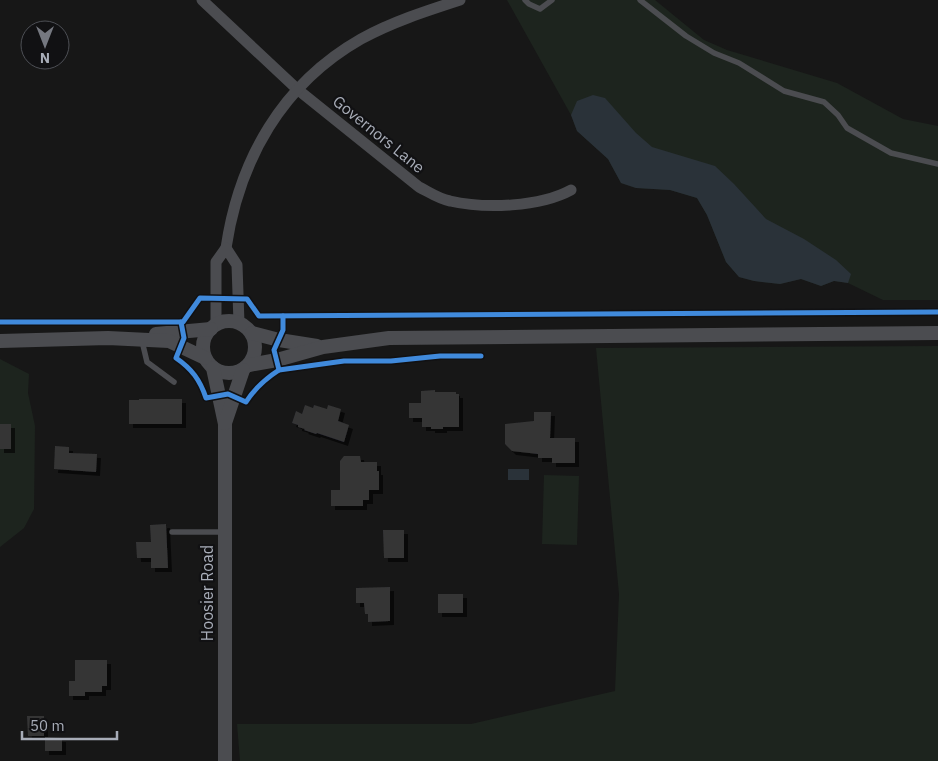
<svg xmlns="http://www.w3.org/2000/svg" width="938" height="761" viewBox="0 0 938 761" font-family="'IBM Plex Sans',sans-serif">
<defs>
<filter id="shadow"><feDropShadow dx="4" dy="4" stdDeviation="0" flood-color="#0009"/></filter>
</defs>
<rect width="100%" height="100%" fill="#171717"/>
<g fill="#1d241e">
<path d="M507,0H655L704,40L727,50L837,83L903,119L938,126V300H883L848,283L834,281L821,286L801,279L780,284L754,281L739,277L726,262L707,215L697,198L670,190L636,188L621,183L608,159L577,131L571,115Z"/>
<path d="M938,346V761H240L237,724H471L615,691L619,594L596,348Z"/>
<path d="M0,359L29,374L28,393L35,426L34,509L24,528L0,547Z"/>
<path d="M544,475L579,476L577,545L542,544Z"/>
</g>
<g fill="#2a3239">
<path d="M593,95L605,98L636,133L652,147L715,166L734,184L766,219L804,239L836,260L851,274L848,283L834,281L821,286L801,279L780,284L754,281L739,277L726,262L707,215L697,198L670,190L636,188L621,183L608,159L577,131L571,115L577,101Z"/>
<rect x="508" y="469" width="21" height="11"/>
</g>
<g fill="#353536" filter="url(#shadow)">
<path d="M435,390V392H456V394H459V427H443V429H431V427H422V418H409V403H421V391Z"/>
<path d="M139,399H182V424H129V400H139Z"/>
<path d="M305,405L313,408L314,405L327,409L328,405L341,409L338,421L349,425L344,442L317,433L316,434L304,430L305,429L298,427V425L292,423L296,411L302,414Z"/>
<path d="M534,412H551L550,438H575V463H552V458H538V454L512,451L505,444V424L534,421Z"/>
<rect x="0" y="424" width="11" height="25"/>
<path d="M55,446L69,447V453L97,454L96,472L54,469Z"/>
<path d="M344,456H360L361,462H377V471H379V490H369V500H363V506H331V490H340V461Z"/>
<path d="M166,524L168,568H151V558H137L136,542H151L150,525Z"/>
<path d="M383,530H404V558H384Z"/>
<path d="M390,587V621L368,622V614H365L364,603H356V588Z"/>
<rect x="438" y="594" width="25" height="19"/>
<path d="M75,660H107V686H102V692H85V696H69V681H75Z"/>
<path d="M27,716H44V736H28Z"/>
<path d="M45,737L62,738V751H45Z"/>
</g>
<g fill="none" stroke-linecap="round" stroke-linejoin="round">
<g stroke="#4b4c50" stroke-width="5.5">
<path d="M525,0L529,4L540,9L552,0"/>
<path d="M640,0L686,36L714,53L739,63L784,91L824,102L838,115L847,128L891,153L938,164"/>
<path d="M142,341L147,362L174,382"/>
<path d="M172,532H225"/>
</g>
<g stroke="#4b4c50" stroke-width="11">
<path d="M202,0L297,89L419,187C429,192 439,199 450,201C485,209 540,207 571,190"/>
<path d="M226,248C239,160 282,84 361,39C392,22 426,11 460,0"/>
<path d="M216,325V262L226,248L237,265L239,323"/>
</g>
<g stroke="#4b4c50" stroke-width="14">
<circle cx="229" cy="347" r="26"/>
<path d="M252,333L279,340L317,346"/>
<path d="M156,334L211,329"/>
<path d="M0,341L108,338L169,341L205,358"/>
<path d="M249,365L277,360L323,347L389,338L938,333"/>
<path d="M213,368L225,424V761"/>
<path d="M225,423L243,370"/>
</g>
<defs>
<g id="cycleway">
<path d="M0,322H183L200,298L247,299L259,316L938,312"/>
<path d="M181,322L184,338L176,358C192,369 200,380 206,398L228,394L246,402C255,388 265,379 279,370L274,350L283,330V316"/>
<path d="M279,370L344,361H391L440,356H481"/>
</g>
</defs>
<use href="#cycleway" stroke="#111113" stroke-width="8"/>
<use href="#cycleway" stroke="#408adc" stroke-width="5"/>
</g>
<g text-anchor="middle" stroke-width="4.5" stroke-linejoin="round" paint-order="stroke">
<g font-size="16" fill="#a8adb8" stroke="#111113">
<text transform="translate(379 134) rotate(39)" y="6">Governors Lane</text>
<text transform="translate(207 593) rotate(-90)" y="6">Hoosier Road</text>
</g>
</g>
<g transform="translate(45 45) rotate(180)"><circle r="24" fill="#111113" stroke="#4d4f55"/>
<path d="M0-4L9 19L0 12L-9 19Z" fill="#757880"/>
<text y="-8" font-size="14" font-weight="bold" text-anchor="middle" fill="#a8adb8">N</text>
</g>
<path d="M22 731v8h95v-8" fill="none" stroke="#a8adb8" stroke-width="2.5"/>
<text x="30" y="731" font-size="15" fill="#a8adb8" stroke="#111113" stroke-width="4" paint-order="stroke">50 m</text>
</svg>
